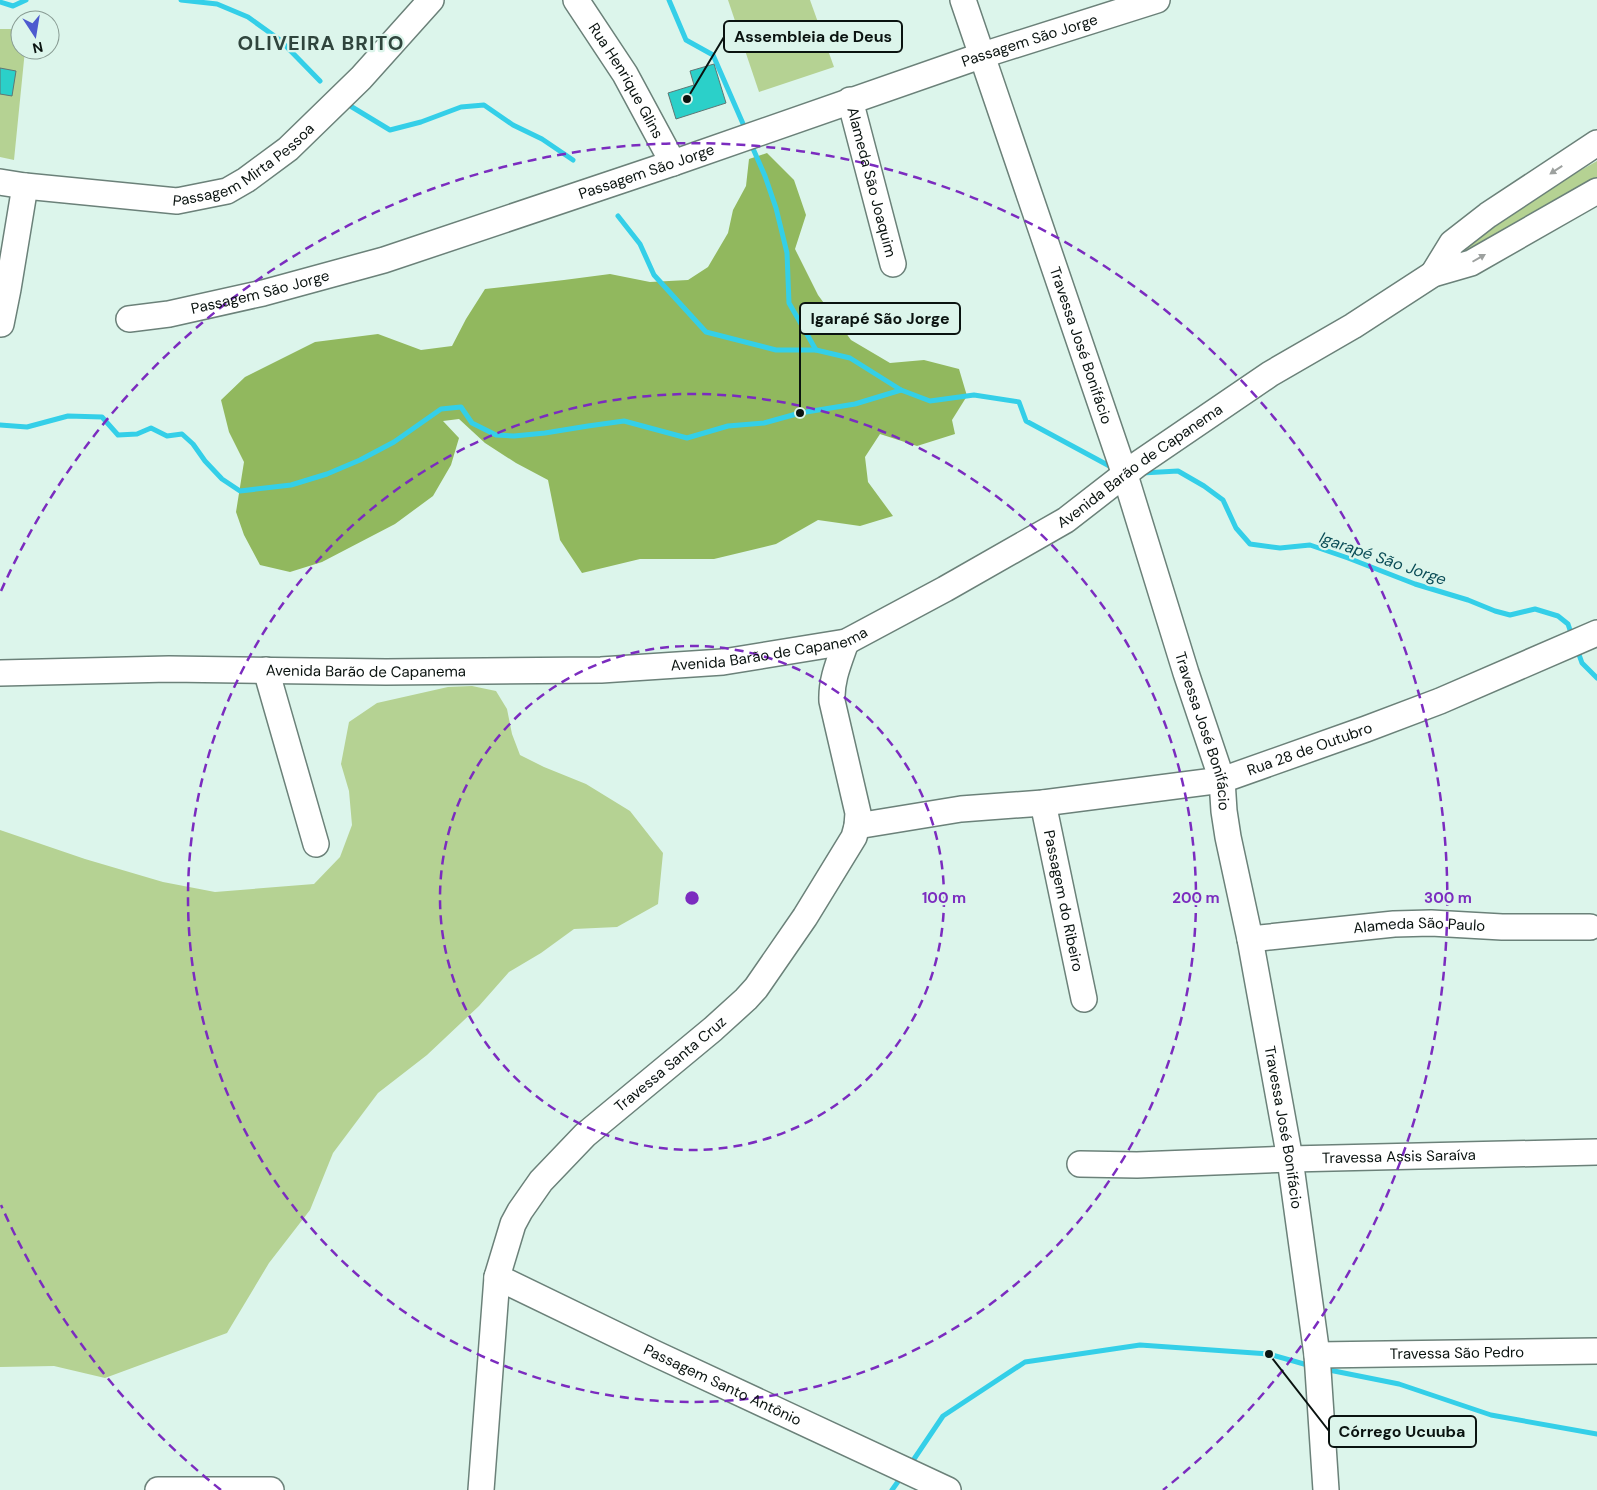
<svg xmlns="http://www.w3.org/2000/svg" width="1597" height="1490" viewBox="0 0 1597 1490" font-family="'DM Sans',sans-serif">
<rect width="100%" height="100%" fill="#dcf5eb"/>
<g fill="#b5d293">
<path d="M728,0H810L834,67L759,92Z"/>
<path d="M0,29H20V50H25L14,160L0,157Z"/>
<path d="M1597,161V180L1465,254L1460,253L1518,206Z"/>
<path d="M472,686L496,691L507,709L512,734L520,755L544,767L586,784L630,811L663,853L658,904L617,927L574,929L541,953L509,972L479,1006L427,1055L378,1093L333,1153L310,1210L269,1263L227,1333L105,1378L54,1366L0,1367V830L85,859L163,882L215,892L314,884L340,857L352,825L349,791L341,764L349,722L377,703L448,687Z"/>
</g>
<path fill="#91b85e" d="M767,153L794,180L806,215L795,249L818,295L851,340L890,363L924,360L959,369L967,396L952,420L955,434L917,446L880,434L865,457L868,482L893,516L860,526L818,520L776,544L714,559H640L582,573L560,540L548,480L516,463L485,443L459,419L443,421L459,438L451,465L433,496L395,524L322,562L290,572L260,565L244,535L236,512L244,462L229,432L221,400L245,377L315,342L378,334L421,350L452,346L466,319L485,289L564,280L610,274L650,282L688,280L708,267L728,233L733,210L746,186L749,159Z"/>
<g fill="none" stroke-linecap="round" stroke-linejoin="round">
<g stroke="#34cfe8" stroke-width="5">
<path d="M181,0L217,4L248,17L280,40L320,81"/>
<path d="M669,0L686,40L713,55L744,126"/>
<path d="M0,2L13,6L26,0"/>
<path d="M345,101L352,107L390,130L421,122L461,107L484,105L513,125L542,139L573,160"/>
<path d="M751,144L765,176L776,208L787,253L789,303L816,350L850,358L901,390"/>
<path d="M618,216L640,244L654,275L706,332L776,350H816"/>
<path d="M0,425L27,427L68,416L102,417L118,435L137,434L151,428L167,436L182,434L193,444L205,461L222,479L240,491L291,485L327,474L360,460L394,442L441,409L461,407L472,423L496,435L514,436L545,433L588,426L624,421L687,438L728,426L764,423L800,413L855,404L901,390L930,401L974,395L1019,402L1026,421L1115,469"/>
<path d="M1142,473L1178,471L1204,486L1223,500L1236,528L1250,544L1280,548L1310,545L1348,558L1415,584L1468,600L1495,611L1510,615L1535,609L1558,616L1568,624L1572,636"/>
<path d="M1577,649L1582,663L1597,678"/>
<path d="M1324,1369L1399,1384L1491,1415L1597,1434"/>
<path d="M910,1465L943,1416L1025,1362L1140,1345L1269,1354L1311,1366"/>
<path d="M892,1490L902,1476"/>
</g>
</g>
<g fill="#2bd0c9" stroke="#5e7775">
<path d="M714,64L726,103L676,119L668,93L694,85L690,71Z"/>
<path d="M0,68L16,71L12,96L0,94Z"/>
</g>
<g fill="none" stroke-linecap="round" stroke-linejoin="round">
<defs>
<g id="minor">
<path id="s1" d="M576,0L625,74L673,163"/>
<path id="s2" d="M963,0L1125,475L1186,673L1222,780L1224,811L1228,837L1250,939L1290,1159L1317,1355L1326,1490"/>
<path id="s3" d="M850,100L893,264"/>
<path id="s4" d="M0,182L25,186L177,201L227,191L246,180L288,149L361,78L431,0"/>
<path d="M1433,274L1452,243L1488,215L1597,143"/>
<path id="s5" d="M129,319L169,314L263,293L384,260L673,163L983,55L1157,0"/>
<path d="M1,324L8,289L25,186"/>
<path d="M266,670L316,844"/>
<path id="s6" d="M0,673L169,669L386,672L601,670L723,662L846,642L945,589L1066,520L1138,464L1270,374L1353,326L1433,274L1471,263L1597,191"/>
<path id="s7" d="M1043,803L1084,999"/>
<path id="s8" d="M857,826L961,809L1043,803L1222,780L1366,729L1440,701L1597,633"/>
<path id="s9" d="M1250,939L1394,924L1431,923L1502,927H1590"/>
<path id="s10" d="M1080,1164L1137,1165L1290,1159L1597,1152"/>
<path id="s11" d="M497,1277L654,1353L948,1490"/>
<path id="s12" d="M1317,1355L1597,1351"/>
<path d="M158,1490H271"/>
<path id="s13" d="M481,1490L497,1277L513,1224L520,1211L541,1181L585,1135L713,1029L746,999L756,988L805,917L854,837L857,826L858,813L832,701C831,680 839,662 846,642"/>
</g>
</defs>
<use href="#minor" stroke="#6b8179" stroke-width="28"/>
<use href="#minor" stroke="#fff" stroke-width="25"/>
</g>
<defs><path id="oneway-solid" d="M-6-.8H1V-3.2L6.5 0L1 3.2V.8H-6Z" transform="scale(1.25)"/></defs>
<g fill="#9da19f">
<use href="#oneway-solid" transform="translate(1556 170) rotate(147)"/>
<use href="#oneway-solid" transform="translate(1479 258) rotate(-30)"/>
</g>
<g fill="none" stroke="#7b2cbf" stroke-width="2.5" stroke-dasharray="9 6">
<circle cx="692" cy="898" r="252"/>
<circle cx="692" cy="898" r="504"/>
<path d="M221 1490A756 756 0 0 1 1 1205M1 591A756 756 0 1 1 1163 1490"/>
</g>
<g text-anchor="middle" stroke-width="4.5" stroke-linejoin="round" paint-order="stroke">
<g font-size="15" fill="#0a1310" stroke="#dcf5eb">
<text dy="5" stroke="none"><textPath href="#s5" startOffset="944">Passagem São Jorge</textPath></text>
<text dy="5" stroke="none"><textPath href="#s1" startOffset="95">Rua Henrique Glins</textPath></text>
<text dy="5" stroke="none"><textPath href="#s4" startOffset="255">Passagem Mirta Pessoa</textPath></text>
<text dy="5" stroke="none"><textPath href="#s5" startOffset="539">Passagem São Jorge</textPath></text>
<text dy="5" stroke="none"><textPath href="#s3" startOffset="85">Alameda São Joaquim</textPath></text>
<text dy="5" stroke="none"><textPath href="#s5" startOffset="134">Passagem São Jorge</textPath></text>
<text dy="5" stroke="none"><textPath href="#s2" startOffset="365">Travessa José Bonifácio</textPath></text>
<text dy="5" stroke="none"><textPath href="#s6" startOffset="1191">Avenida Barão de Capanema</textPath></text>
<text dy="5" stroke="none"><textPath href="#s6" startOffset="771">Avenida Barão de Capanema</textPath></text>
<text dy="5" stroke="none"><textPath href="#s6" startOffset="366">Avenida Barão de Capanema</textPath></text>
<text dy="5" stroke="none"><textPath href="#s2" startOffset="770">Travessa José Bonifácio</textPath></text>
<text dy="5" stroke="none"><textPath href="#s8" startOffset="461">Rua 28 de Outubro</textPath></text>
<text dy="5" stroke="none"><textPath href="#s7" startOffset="100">Passagem do Ribeiro</textPath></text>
<text dy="5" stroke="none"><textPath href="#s9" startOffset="170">Alameda São Paulo</textPath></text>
<text dy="5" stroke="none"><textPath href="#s13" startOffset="495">Travessa Santa Cruz</textPath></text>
<text dy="5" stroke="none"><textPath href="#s2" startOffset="1175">Travessa José Bonifácio</textPath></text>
<text dy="5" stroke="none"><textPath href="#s10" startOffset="319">Travessa Assis Saraíva</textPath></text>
<text dy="5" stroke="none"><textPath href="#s12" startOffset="140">Travessa São Pedro</textPath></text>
<text dy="5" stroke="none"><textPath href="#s11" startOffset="250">Passagem Santo Antônio</textPath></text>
</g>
<g font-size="16" font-style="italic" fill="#0a4c56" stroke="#dcf5eb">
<text transform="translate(1383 558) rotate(19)" y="6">Igarapé São Jorge</text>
</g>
<g font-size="20" font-weight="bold" letter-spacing="1" fill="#30453d" stroke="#dcf5eb">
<text x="321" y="50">OLIVEIRA BRITO</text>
</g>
</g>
<circle cx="692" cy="898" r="8" fill="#7b2cbf" stroke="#dcf5eb" stroke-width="2.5"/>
<g font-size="15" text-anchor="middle" font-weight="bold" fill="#7b2cbf" stroke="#dcf5eb" stroke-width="4.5" stroke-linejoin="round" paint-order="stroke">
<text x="944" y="903">100 m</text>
<text x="1196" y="903">200 m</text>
<text x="1448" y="903">300 m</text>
</g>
<path fill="none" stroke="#0a1310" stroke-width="2" d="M687 99L724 37M800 413L800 319M1269 1354L1329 1431"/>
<g fill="#0a1310" stroke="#dcf5eb" stroke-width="2">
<circle cx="687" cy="99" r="5"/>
<circle cx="800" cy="413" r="5"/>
<circle cx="1269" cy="1354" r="5"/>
</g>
<g fill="#dcf5eb" stroke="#0a1310" stroke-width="2">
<rect x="724" y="21" width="178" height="31" rx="5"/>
<rect x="800" y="303" width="160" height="31" rx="5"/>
<rect x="1329" y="1416" width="147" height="31" rx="5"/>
</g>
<g font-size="16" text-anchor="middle" font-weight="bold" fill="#0a1310">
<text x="813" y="42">Assembleia de Deus</text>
<text x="880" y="324">Igarapé São Jorge</text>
<text x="1402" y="1437">Córrego Ucuuba</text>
</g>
<g transform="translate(35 35) rotate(168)"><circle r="24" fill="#dcf5eb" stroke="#889b93"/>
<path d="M0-4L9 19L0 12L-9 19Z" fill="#4d5acf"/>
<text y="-8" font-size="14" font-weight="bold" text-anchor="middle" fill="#0a1310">N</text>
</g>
</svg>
